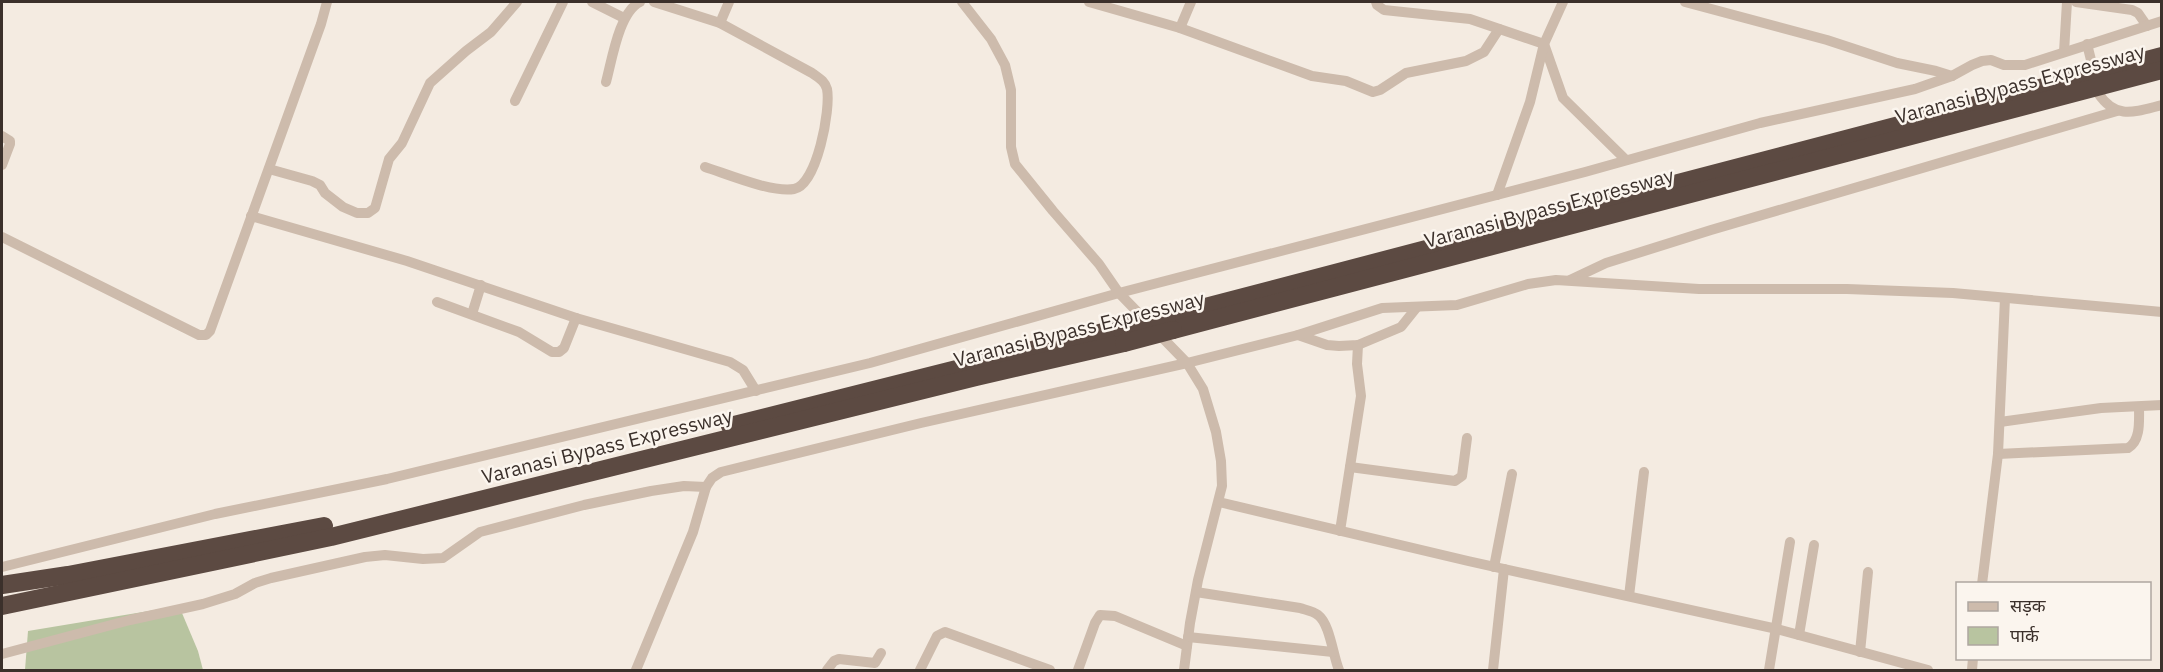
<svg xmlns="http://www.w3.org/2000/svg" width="2163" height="672" viewBox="0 0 2163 672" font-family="'IBM Plex Sans','Noto Sans Devanagari',sans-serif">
<rect width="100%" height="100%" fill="#f4ebe1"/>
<path fill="#b8c4a0" d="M179,606L198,651L203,670H25L28,631Z"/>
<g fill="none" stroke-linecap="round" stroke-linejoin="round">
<g stroke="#cdbbac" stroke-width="10">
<path d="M592,2L624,18"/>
<path d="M654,2L720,23L812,73C819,78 825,81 827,89C831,109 817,185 794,189C772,193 727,174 705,167"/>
<path d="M962,2L991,39L1005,65L1011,90V147L1015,164L1053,211L1099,264L1119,293L1187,363L1203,389L1216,432L1221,461L1222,486L1198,580L1190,623L1184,670"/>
<path d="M1089,2L1180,28L1312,76L1346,81L1373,92L1380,90L1406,73L1466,61L1484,52L1499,29"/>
<path d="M1376,2L1377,5L1384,10L1470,19L1544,44L1563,98L1626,160"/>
<path d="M1685,2L1827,40L1897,63L1936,71L1952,76"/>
<path d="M2076,2L2132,10L2138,13L2147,26"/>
<path d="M720,23L729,2"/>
<path d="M1180,28L1191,2"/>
<path d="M2087,44L2091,60"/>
<path d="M2064,52L2067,2"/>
<path d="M606,82C612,60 619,12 640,2"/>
<path d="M2098,93C2116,120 2134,112 2162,105"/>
<path d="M515,101L563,2"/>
<path d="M2,136L10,141V144L2,165"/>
<path d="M269,169L312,181L320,185L325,193L343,207L357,213H368L375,208L389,159L402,143L430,83L466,51L491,32L517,2"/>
<path d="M1497,195L1530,102L1544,44L1563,2"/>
<path d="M251,216L407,261L576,318L730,362L743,370L756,391"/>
<path d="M2,237L199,335H206L210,331L321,24L327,2"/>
<path d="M1570,280L1606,263L1711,230L2117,111"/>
<path d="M437,302L519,332L552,352H559L564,348L576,318"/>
<path d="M472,314L481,285"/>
<path d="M1298,335L1327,345L1339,346L1358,345L1401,327L1417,307"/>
<path d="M2000,422L2101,408L2162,405"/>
<path d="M1998,454L2128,448C2141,441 2139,420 2139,407"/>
<path d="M1350,467L1455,481L1462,476L1467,438"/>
<path d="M1219,502L1468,561L1777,629L1928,670"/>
<path d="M1340,531L1361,396L1357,364L1358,345"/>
<path d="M2,567L215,514L387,479L870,363L1119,293L1585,172L1760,123L1915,89L1952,76L1972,65L1982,61L1991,60L2004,65H2025L2162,21"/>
<path d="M1494,567L1512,474"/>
<path d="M1982,584L1998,454L2005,298"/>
<path d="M1196,592L1300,608C1306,610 1313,611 1318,615C1330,624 1333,656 1339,670"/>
<path d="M1629,596L1644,472"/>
<path d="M1799,635L1814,545"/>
<path d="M1188,637L1333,652"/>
<path d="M1860,652L1868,572"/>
<path d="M2,654L130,620L203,604L235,594L255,583L271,578L365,557L385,555L423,559L443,558L480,532L584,505L651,491L684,486L706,487"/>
<path d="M636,670L693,532L706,487L712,478L721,472L921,423L1187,363L1298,335L1382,308L1457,305L1528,284L1556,280L1699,289H1847L1953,293L2162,312"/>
<path d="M827,670L834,661L839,659L875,663L881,653"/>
<path d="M920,670L937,636L945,632L1050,670"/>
<path d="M1078,670L1095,623L1100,615L1115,616L1187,646"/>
<path d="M1493,670L1504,569"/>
<path d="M1769,670L1790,542"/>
<path d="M1972,670L1973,658"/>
</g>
<g stroke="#5c4a42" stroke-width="18">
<path d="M1167,317L2162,56"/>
<path d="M1173,330L2162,70"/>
<path d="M730,426L1119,328"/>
<path d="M2,585L68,575L324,526"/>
<path d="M2,606L331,537L976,377L1124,343"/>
</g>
<g stroke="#5c4a42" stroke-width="18">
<path d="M1119,328L1167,317"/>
<path d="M1124,343L1173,330"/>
</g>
</g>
<g text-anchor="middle" stroke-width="5" stroke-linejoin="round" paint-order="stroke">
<g font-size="20" fill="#3b302b" stroke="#fbf5ee">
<text transform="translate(2020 84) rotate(-15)" y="7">Varanasi Bypass Expressway</text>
<text transform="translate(1549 208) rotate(-15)" y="7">Varanasi Bypass Expressway</text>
<text transform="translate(1079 329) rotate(-14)" y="7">Varanasi Bypass Expressway</text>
<text transform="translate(607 446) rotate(-14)" y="7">Varanasi Bypass Expressway</text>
</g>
</g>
<rect width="2163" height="672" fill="none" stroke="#3b302b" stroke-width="6"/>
<rect x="1956" y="582" width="195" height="78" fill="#fbf5ee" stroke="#aea6a0" stroke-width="1.5"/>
<rect x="1968" y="602" width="30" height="9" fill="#cdbbac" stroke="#aea6a0" stroke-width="1.5"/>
<text x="2010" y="612" font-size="18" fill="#3b302b">सड़क</text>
<rect x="1968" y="627" width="30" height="18" fill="#b8c4a0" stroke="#aea6a0" stroke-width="1.5"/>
<text x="2010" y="642" font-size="18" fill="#3b302b">पार्क</text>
</svg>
